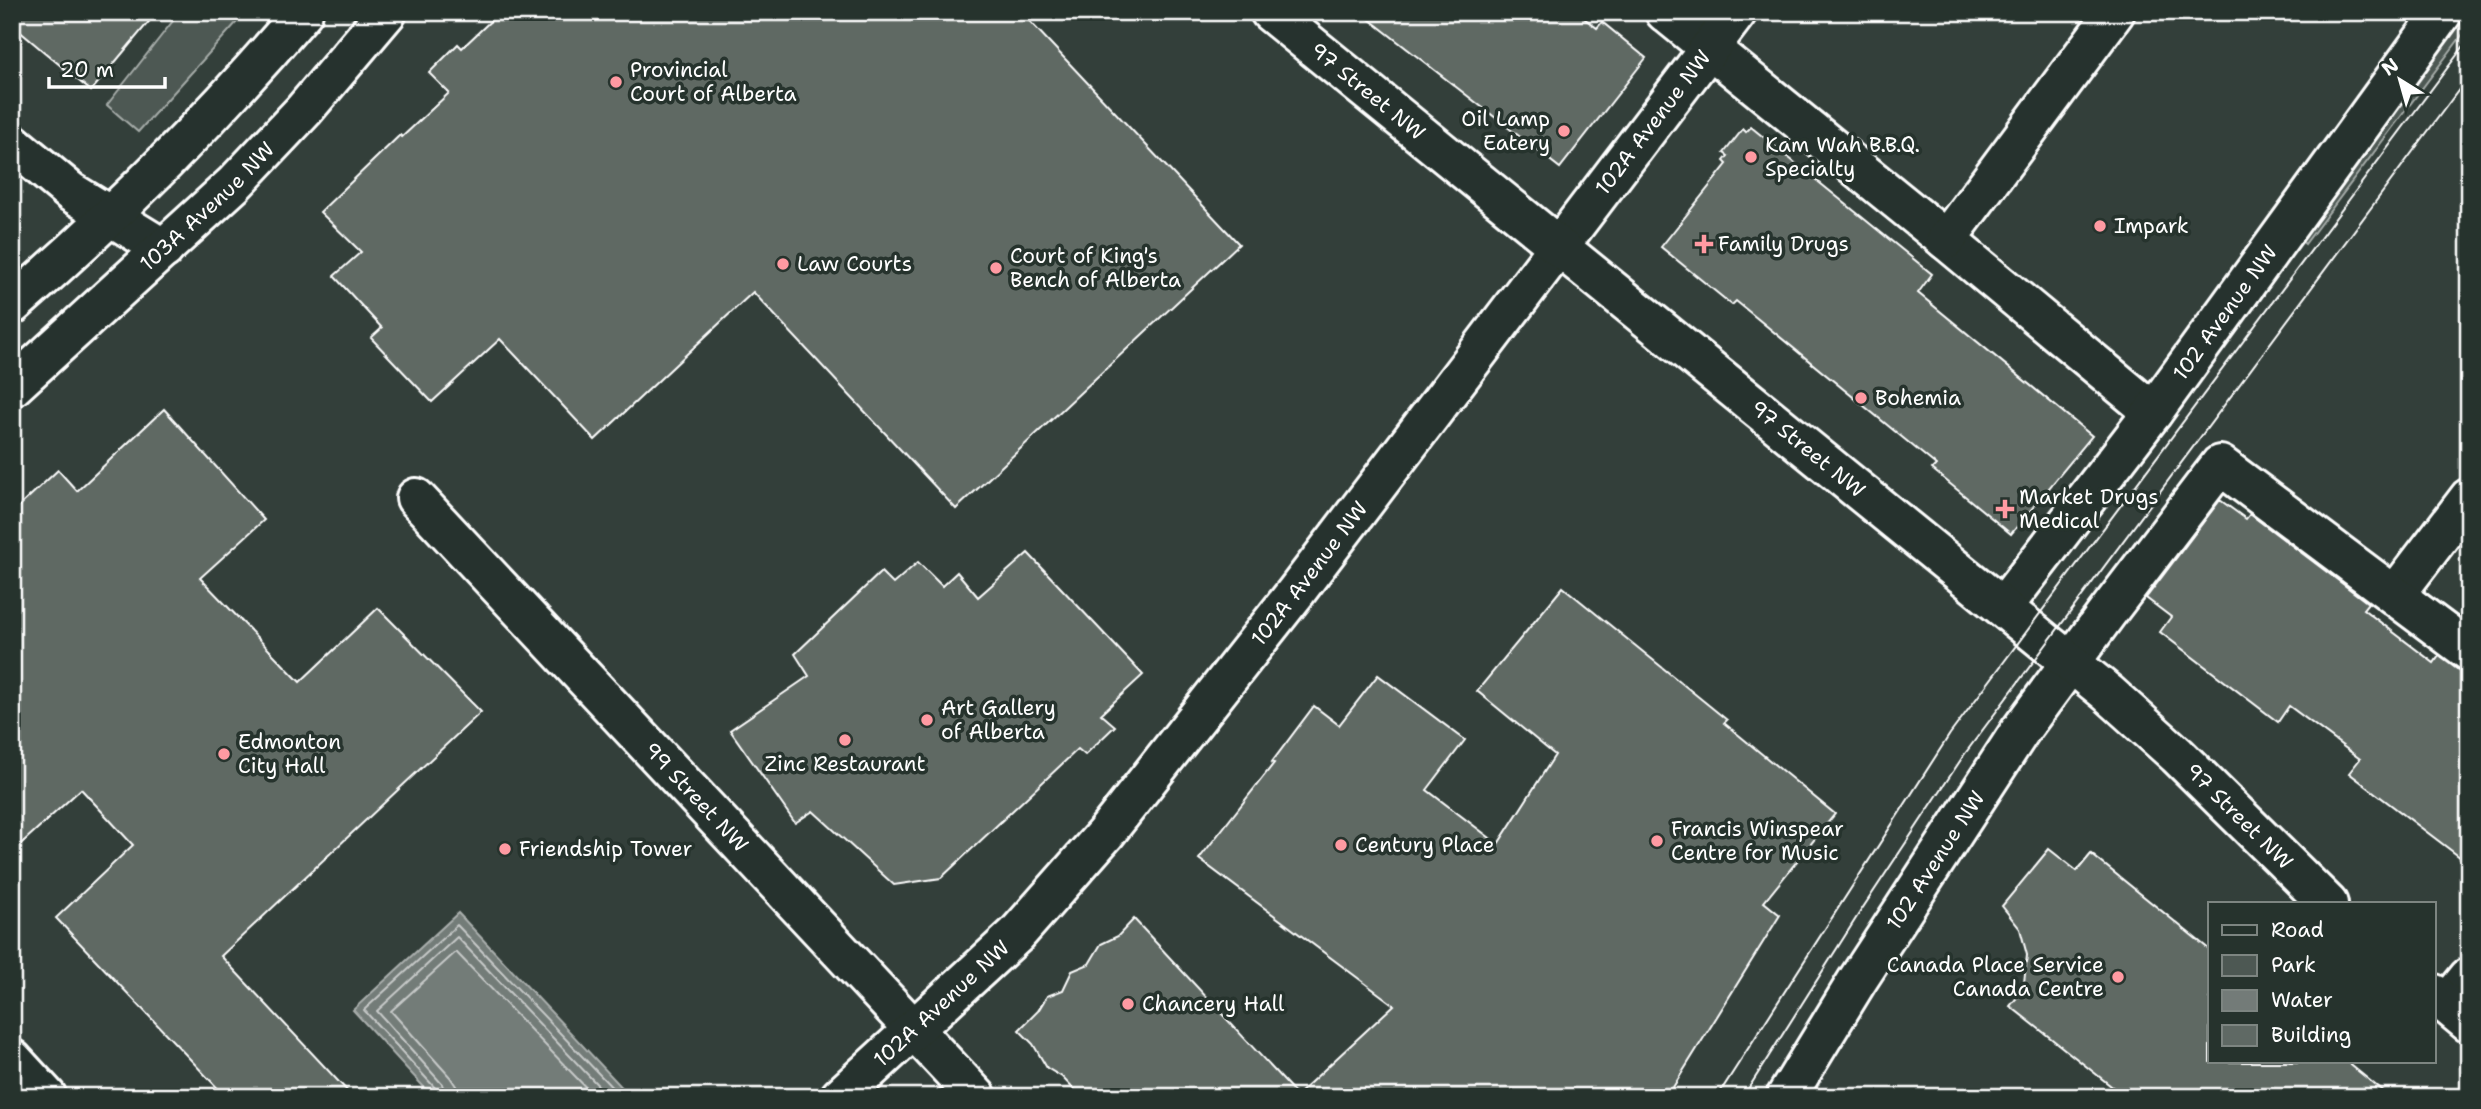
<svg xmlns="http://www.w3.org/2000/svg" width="2481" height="1109" viewBox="0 0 2481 1109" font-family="'Shantell Sans',sans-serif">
<rect width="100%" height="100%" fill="#333f3a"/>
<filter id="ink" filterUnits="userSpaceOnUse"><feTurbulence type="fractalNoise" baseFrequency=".0143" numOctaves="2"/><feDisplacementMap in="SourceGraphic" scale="14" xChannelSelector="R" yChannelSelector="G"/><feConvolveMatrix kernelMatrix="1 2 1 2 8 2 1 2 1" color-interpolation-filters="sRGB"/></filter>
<g filter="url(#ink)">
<g fill="#4d5853" stroke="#a6aca9" stroke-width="2">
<path d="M180,12H246L138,132L107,105Z"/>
<path d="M2460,16L2469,23V26L2305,244L2297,237Z"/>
</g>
<path fill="#737b78" stroke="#abb0ae" stroke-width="2" d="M458,913L631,1097H433L353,1010Z"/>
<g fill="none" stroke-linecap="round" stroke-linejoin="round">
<g stroke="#c7cac9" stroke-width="2">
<path d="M438,1097L436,1089L364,1010L457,925L621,1097"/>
<path d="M446,1097L442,1084L377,1011L457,937L609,1097"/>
<path d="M457,1097L456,1086L450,1077L391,1011L456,952L595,1097"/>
</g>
</g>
<g fill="#5f6964" stroke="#fff" stroke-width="2">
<path d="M12,12H157L91,91L12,25Z"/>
<path d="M500,12H1021L1239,244L956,509L753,292L595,440L500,339L432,402L371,338L382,328L334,276L361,252L320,212L400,135L402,137L449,93L429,73L458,44L462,48Z"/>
<path d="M1360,12H1576L1597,28L1602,22L1646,58L1560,168Z"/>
<path d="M1751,127L1932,274L1918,293L2092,436L2011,534L1932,469L1936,465L1736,301L1732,305L1661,247L1727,164L1724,161L1728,156L1724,153L1743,129L1746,132Z"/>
<path d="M164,409L264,520L200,578L300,682L378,608L481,712L221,956L353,1097H226L56,918L133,845L81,789L12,852V513L58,470L77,491Z"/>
<path d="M2220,500L2246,519L2250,514L2368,603L2363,609L2434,663L2439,656L2457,669L2469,672V864L2349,773L2360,759L2289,706L2278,722L2160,632L2171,617L2146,598Z"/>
<path d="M1028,553L1143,675L1101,714L1115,726L1085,755L1078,749L941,878L894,885L813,811L795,823L730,730L809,676L795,654L881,572L893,584L918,562L942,586L957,572L978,597Z"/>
<path d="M1563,587L1727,720L1724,723L1835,814L1764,902L1780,915L1667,1097H1081L1062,1077L1047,1068L1033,1044L1019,1030L1038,1011L1047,996L1063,990L1072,971L1089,964L1101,944L1118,936L1134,919L1297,1095L1394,1005L1199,859L1274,763L1272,762L1314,706L1339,725L1378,675L1465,740L1427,790L1498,844L1555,755L1477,691Z"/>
<path d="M2049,849L2077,871L2091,854L2210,950V1062H2347L2390,1097H2125L2010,1006L2019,995L2024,983L2027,955L2020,929L2002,906Z"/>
</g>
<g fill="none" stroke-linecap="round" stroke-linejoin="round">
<defs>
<g id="minor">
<path d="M1665,12L1946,240L2153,412"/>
<path d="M12,143L71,192L164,249"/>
<path d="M1946,240L2115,12"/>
<path id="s1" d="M416,498L977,1097"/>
<path d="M2395,595L2469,498"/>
<path id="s2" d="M2003,607L2153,412L2443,12"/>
<path d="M2447,1004L2469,977"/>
<path id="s3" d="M840,1097L1016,935L1105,834L1296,592L1737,12"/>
<path id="s4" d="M1786,1097L1857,981L2020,731L2107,613L2220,465L2469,651"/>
</g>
<g id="major">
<path id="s5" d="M1270,12L2108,693L2177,755L2328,904"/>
<path d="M12,305C117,214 214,117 303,12"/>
<path id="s6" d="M12,387L234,184L304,110L387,12"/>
<path d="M2434,994L2469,1023"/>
<path d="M12,1059L47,1097"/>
</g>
</defs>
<use href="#minor" stroke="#fff" stroke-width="44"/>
<use href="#major" stroke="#fff" stroke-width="44"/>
<use href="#minor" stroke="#26332d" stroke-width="38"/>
<use href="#major" stroke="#26332d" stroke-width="38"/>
<g stroke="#fff" stroke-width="2">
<path d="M1717,1097L1950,734L2469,39"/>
<path d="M1743,1097L1860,912L1964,755L2469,76"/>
</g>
</g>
</g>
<g fill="#ff9aa2" stroke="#26332d" stroke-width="2.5">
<circle cx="616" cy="82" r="7"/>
<circle cx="1564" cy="131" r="7"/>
<circle cx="1751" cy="157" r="7"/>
<circle cx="2100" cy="226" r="7"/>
<path d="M1700.5 233.5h7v7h7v7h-7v7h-7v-7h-7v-7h7z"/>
<circle cx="783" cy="264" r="7"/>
<circle cx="996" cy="268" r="7"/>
<circle cx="1861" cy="398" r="7"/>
<path d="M2001.5 498.5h7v7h7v7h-7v7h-7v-7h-7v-7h7z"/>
<circle cx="927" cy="720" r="7"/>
<circle cx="845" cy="740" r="7"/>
<circle cx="224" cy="754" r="7"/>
<circle cx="1657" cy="841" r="7"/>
<circle cx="1341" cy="845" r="7"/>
<circle cx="505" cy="849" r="7"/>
<circle cx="2118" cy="977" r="7"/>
<circle cx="1128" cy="1004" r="7"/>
</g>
<g text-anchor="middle" stroke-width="7" stroke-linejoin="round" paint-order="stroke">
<g font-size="21" fill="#fff" stroke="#26332d" text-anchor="start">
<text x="630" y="77">Provincial<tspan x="630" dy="24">Court of Alberta</tspan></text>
<text x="1550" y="126" text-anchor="end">Oil Lamp<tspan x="1550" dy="24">Eatery</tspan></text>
<text x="1765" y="152">Kam Wah B.B.Q.<tspan x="1765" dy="24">Specialty</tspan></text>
<text x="2114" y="233">Impark</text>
<text x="1718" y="251">Family Drugs</text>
<text x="1010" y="263">Court of King's<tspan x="1010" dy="24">Bench of Alberta</tspan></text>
<text x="797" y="271">Law Courts</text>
<text x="1875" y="405">Bohemia</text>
<text x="2019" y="504">Market Drugs<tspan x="2019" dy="24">Medical</tspan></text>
<text x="941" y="715">Art Gallery<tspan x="941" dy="24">of Alberta</tspan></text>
<text x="238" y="749">Edmonton<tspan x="238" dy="24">City Hall</tspan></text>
<text x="845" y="771" text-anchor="middle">Zinc Restaurant</text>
<text x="1671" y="836">Francis Winspear<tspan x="1671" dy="24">Centre for Music</tspan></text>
<text x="1355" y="852">Century Place</text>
<text x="519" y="856">Friendship Tower</text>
<text x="2104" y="972" text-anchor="end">Canada Place Service<tspan x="2104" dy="24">Canada Centre</tspan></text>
<text x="1142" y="1011">Chancery Hall</text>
</g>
<g font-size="21" fill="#fff" stroke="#26332d">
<text dy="7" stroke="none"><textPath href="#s5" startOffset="126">97 Street NW</textPath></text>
<text dy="7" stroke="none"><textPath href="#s3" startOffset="1272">102A Avenue NW</textPath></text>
<text dy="7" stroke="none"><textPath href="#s6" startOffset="266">103A Avenue NW</textPath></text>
<text dy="7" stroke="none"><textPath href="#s2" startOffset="369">102 Avenue NW</textPath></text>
<text dy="7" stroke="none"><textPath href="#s5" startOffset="693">97 Street NW</textPath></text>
<text dy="7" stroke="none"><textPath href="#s3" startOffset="705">102A Avenue NW</textPath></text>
<text dy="7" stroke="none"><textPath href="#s1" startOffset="410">99 Street NW</textPath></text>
<text dy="7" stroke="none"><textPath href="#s5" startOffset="1260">97 Street NW</textPath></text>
<text dy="7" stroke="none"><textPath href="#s4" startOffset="280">102 Avenue NW</textPath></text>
<text dy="7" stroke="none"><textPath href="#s3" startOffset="138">102A Avenue NW</textPath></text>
</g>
</g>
<rect width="2481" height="1109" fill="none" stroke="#26332d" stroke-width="42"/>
<rect x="21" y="21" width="2439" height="1067" fill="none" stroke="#fff" stroke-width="2.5" filter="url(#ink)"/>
<rect x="2208" y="902" width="228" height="161" fill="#26332d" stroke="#7d8581" stroke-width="2"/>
<rect x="2222" y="925" width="35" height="10" fill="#26332d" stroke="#7d8581" stroke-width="2"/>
<text x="2271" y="937" font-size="21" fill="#ffffff">Road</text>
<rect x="2222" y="955" width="35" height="21" fill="#4d5853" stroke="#7d8581" stroke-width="2"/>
<text x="2271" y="972" font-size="21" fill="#ffffff">Park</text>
<rect x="2222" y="990" width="35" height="21" fill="#737b78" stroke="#7d8581" stroke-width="2"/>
<text x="2271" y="1007" font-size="21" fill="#ffffff">Water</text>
<rect x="2222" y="1025" width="35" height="21" fill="#5f6964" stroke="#7d8581" stroke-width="2"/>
<text x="2271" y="1042" font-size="21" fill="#ffffff">Building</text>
<g transform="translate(2400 80) rotate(323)" stroke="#26332d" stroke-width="5" paint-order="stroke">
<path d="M0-5L12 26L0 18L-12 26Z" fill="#ffffff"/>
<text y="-10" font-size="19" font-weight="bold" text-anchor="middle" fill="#ffffff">N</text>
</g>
<path d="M49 77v10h116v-10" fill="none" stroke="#ffffff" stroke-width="3.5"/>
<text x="60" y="77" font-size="21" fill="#ffffff" stroke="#26332d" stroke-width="5" paint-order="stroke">20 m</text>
</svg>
